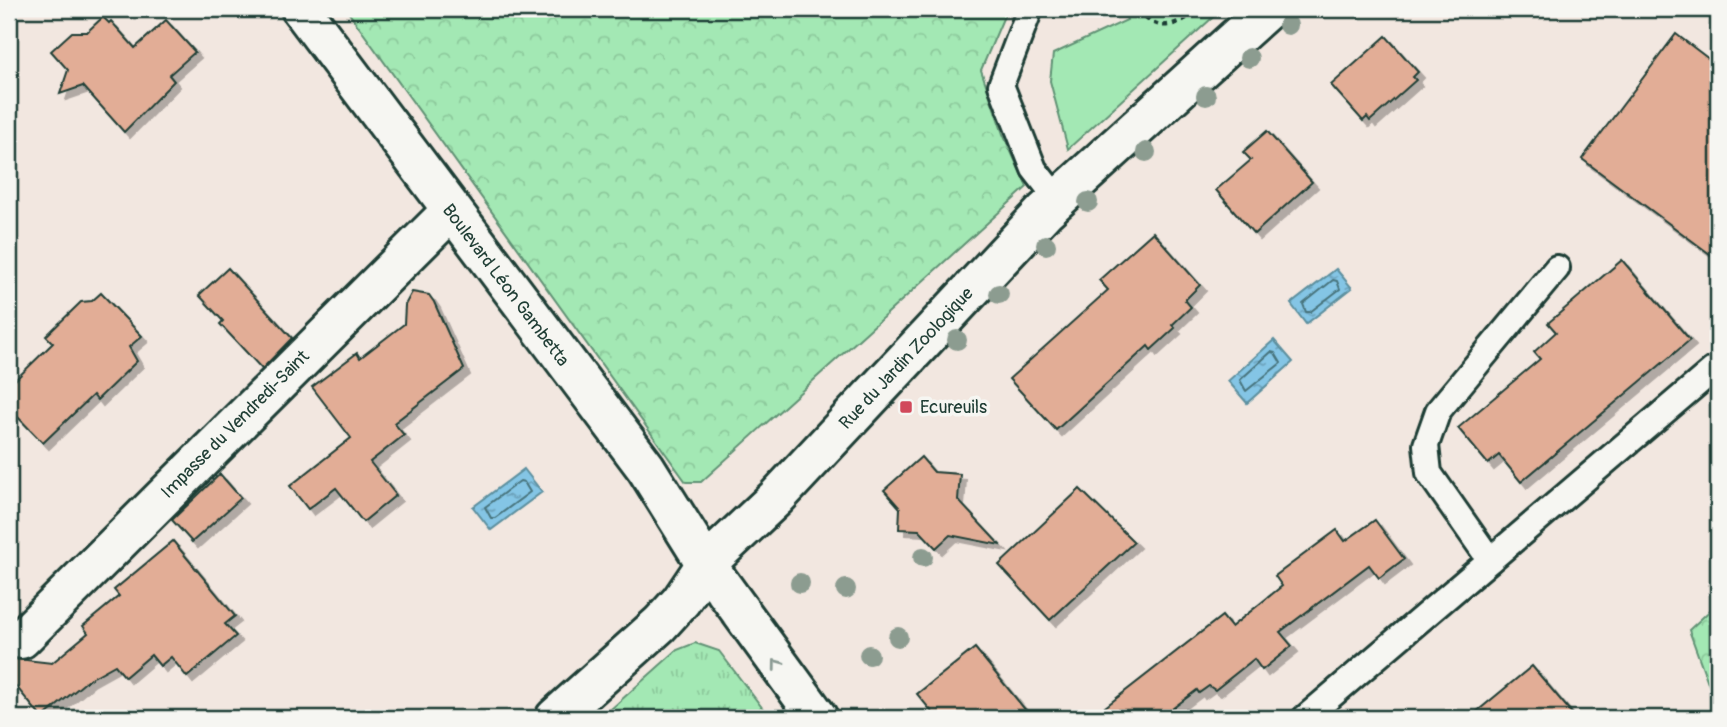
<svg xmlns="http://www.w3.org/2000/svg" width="1727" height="727" viewBox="0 0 1727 727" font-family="Pangolin,sans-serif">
<defs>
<pattern id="forest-crowns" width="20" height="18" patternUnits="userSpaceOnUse" patternTransform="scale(1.75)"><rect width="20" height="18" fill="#a3e8b4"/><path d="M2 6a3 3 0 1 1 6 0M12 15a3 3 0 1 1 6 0" fill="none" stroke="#8cc89b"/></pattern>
<pattern id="park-tufts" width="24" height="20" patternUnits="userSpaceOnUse" patternTransform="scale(1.75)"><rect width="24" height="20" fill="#a3e8b4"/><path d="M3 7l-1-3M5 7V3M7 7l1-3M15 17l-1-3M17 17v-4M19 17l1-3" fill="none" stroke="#8cc89b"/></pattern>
<pattern id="water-ripples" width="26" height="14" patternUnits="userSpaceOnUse" patternTransform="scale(1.75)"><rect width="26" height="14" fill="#84c5e5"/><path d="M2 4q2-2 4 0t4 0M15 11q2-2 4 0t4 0" fill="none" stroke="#6ba1ba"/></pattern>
<filter id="shadow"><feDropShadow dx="6" dy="6" stdDeviation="0" flood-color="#0004"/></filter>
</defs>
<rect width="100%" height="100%" fill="#f2e7e0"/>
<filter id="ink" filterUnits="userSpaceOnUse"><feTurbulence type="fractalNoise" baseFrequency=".0143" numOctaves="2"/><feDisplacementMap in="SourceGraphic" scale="14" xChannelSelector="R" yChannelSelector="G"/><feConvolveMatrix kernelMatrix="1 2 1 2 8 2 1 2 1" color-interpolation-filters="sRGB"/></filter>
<g filter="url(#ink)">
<path fill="#a3e8b4" stroke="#619274" stroke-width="2" d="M1124,9H1222L1068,149L1050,81L1053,54L1127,20Z"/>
<g fill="url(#forest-crowns)" stroke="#619274" stroke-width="2">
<path d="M346,9H1007L981,70L1003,134L1027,187L701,482H686Z"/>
<path d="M1718,603V710L1689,630Z"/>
</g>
<path fill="url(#park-tufts)" stroke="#619274" stroke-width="2" d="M695,643L719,651L770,718H601L677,650Z"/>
<g fill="url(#water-ripples)" stroke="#5c8f9e" stroke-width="2">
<path d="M1336,269L1352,288L1306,324L1291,304Z"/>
<path d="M1274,340L1293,362L1247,403L1228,381Z"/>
<path d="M524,469L542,492L491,530L473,507Z"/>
</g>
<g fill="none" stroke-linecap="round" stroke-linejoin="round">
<g stroke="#47737b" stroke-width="2">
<path d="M1333,280L1337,281L1340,289L1310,312H1306L1303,304Z"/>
<path d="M1271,352L1275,353L1281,363L1246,391L1240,380Z"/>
<path d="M520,481L524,482L530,492L495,518H491L485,507Z"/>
</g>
</g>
<g fill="#e2ad96" stroke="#1f3d34" stroke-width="2" filter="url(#shadow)">
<path d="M103,17L109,23L111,21L135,48L166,20L195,52L169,75L174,81L124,132L83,86L60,94L68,70L51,51L72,32H87Z"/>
<path d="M1676,34L1718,66V260L1582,159Z"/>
<path d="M1386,36L1418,72L1413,77L1416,80L1370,121L1367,117L1363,121L1331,85Z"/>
<path d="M1267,131L1312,182L1254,234L1216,190L1251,160L1243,152Z"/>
<path d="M1153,232L1200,285L1185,300L1191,307L1172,325L1175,328L1151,350L1148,346L1056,430L1009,379L1108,290L1099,280Z"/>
<path d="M1622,260L1690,340L1521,482L1499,455L1488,464L1458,428L1540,359L1534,352L1556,332L1548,323Z"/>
<path d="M228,268L292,338L262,369L220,324L223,321L199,295Z"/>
<path d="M412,292L429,295L434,302L464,369L394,423L404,435L370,462L396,495L363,522L336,488L308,509L290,486L351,438L312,387L357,353L360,358L404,324L405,305Z"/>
<path d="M101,293L142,336L129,347L137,361L97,400L93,395L43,443L9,408V386L53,343L46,336L81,302L92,301Z"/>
<path d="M921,457L934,472L960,474L958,500L1000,545L950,535L936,548L919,530L899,529L900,508L884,490Z"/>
<path d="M220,474L241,498L192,542L172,520Z"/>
<path d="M1080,489L1134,542L1050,620L999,565Z"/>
<path d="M1375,520L1404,559L1379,578L1369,565L1280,632L1292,646L1262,670L1254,659L1215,690L1209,686L1199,693L1197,690L1160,718H1091L1222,616L1231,627L1282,586L1275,576L1337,530L1345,541Z"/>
<path d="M173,541L235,616L225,624L236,636L187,677L171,657L160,666L151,655L125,677L115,665L88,680L42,718L9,678V658L52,663L88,633L83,626L119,596L114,590Z"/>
<path d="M975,648L1032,718H937L917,694Z"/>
<path d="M1532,666L1576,718H1469Z"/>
</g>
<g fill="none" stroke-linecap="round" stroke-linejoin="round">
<defs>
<g id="lane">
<path d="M1030,9L1001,85L1034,169L1058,200"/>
<path d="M1490,560L1429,473L1426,445L1438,411L1557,268"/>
<path d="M1305,718L1713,370"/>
</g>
<g id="street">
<path d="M706,564L818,718"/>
<path d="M21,639L451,211"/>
</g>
<g id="secondary">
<path d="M301,9L646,468L706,564"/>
<path d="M555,718L660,624L681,601L706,564L776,498L1045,211L1268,9"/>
</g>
</defs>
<use href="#lane" stroke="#1f3d34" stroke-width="30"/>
<use href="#street" stroke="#1f3d34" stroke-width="44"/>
<use href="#secondary" stroke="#1f3d34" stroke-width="44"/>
<path stroke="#1f3d34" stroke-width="4.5" stroke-dasharray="5 5" stroke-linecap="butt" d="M1139,9C1153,29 1169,29 1188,17L1190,9"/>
<use href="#lane" stroke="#f6f6f2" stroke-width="24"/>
<use href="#street" stroke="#f6f6f2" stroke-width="38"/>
<use href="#secondary" stroke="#f6f6f2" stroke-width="38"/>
</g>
<g fill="#8c9c90">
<circle cx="1288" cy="25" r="10"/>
<circle cx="1249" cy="58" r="10"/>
<circle cx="1206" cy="96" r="10"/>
<circle cx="1146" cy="152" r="10"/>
<circle cx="1088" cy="202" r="10"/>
<circle cx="1046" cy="245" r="10"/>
<circle cx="999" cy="294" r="10"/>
<circle cx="957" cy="340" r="10"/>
<circle cx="923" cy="557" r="10"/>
<circle cx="800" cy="583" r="10"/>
<circle cx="846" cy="589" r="10"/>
<circle cx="898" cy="637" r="10"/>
<circle cx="869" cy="655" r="10"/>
</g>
<defs><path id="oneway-chevron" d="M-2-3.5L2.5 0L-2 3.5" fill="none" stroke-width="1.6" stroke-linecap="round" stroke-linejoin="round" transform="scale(1.75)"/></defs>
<use stroke="#8a9a93" href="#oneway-chevron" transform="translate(777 664) rotate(-127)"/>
</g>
<rect fill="#d1495b" stroke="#f6f6f2" stroke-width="2.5" x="899" y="400" width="14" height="14" rx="3.5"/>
<g text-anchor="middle" stroke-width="7" stroke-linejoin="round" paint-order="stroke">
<g font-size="18" fill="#1f3d34" stroke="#f6f6f2">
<text transform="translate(506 285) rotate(53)" y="6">Boulevard Léon Gambetta</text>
<text transform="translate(906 358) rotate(-47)" y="6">Rue du Jardin Zoologique</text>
<text transform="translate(235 424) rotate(-45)" y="6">Impasse du Vendredi-Saint</text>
</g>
<g font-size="18" fill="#1f3d34" stroke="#f6f6f2" text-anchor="start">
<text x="920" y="413">Ecureuils</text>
</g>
</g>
<rect width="1727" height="727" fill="none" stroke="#f6f6f2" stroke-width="35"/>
<rect x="18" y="18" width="1692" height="692" fill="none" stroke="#1f3d34" stroke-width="2.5" filter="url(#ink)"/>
</svg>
